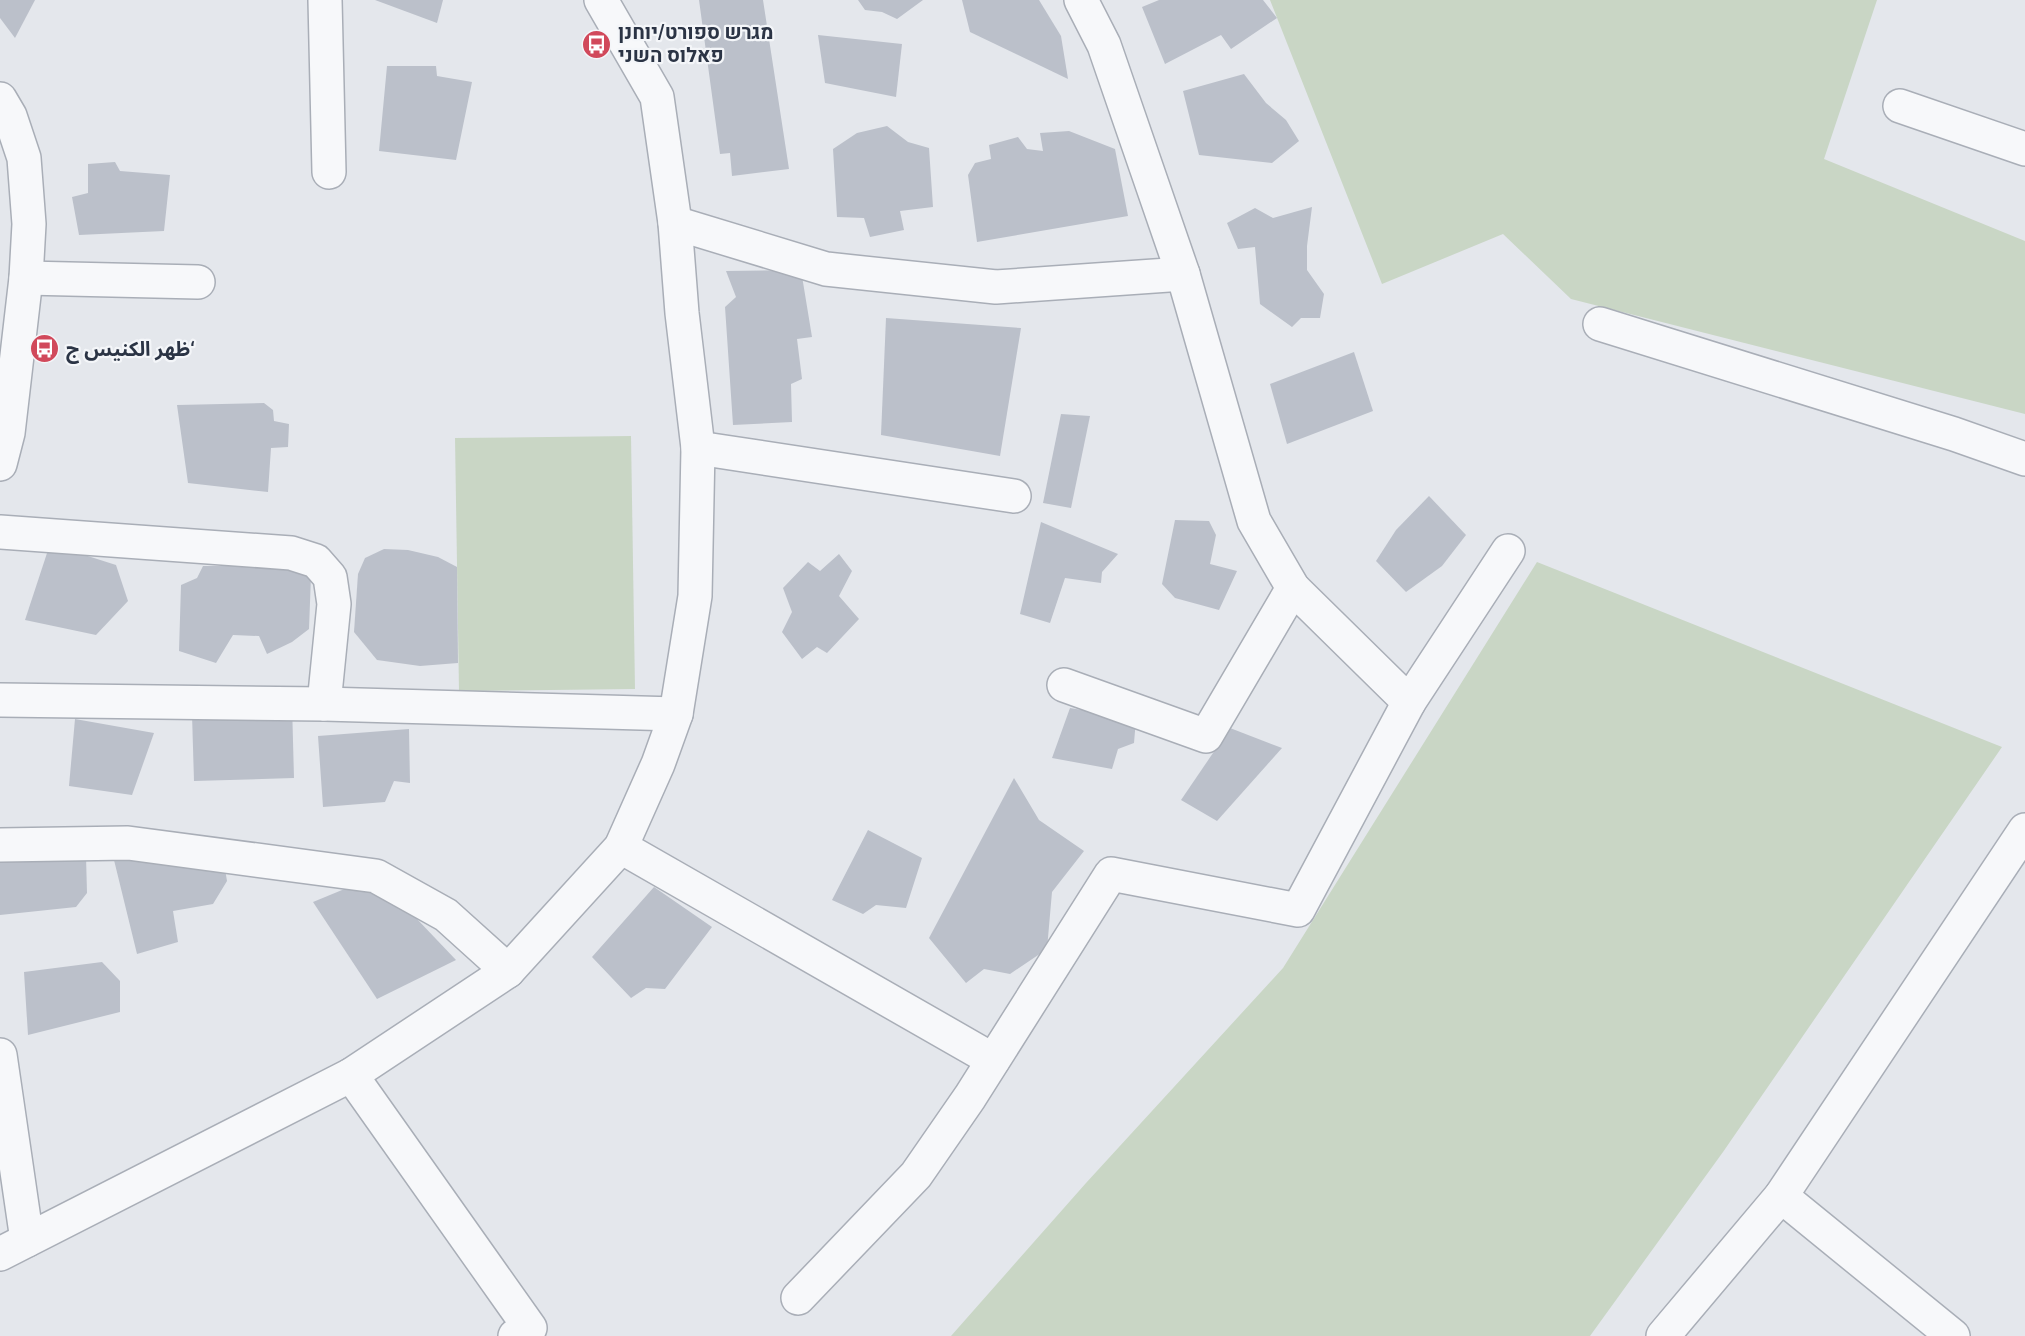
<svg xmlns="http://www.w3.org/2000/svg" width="2025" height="1336" viewBox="0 0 2025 1336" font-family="'Roboto Condensed','Noto Sans Arabic',Heebo,sans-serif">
<rect width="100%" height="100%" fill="#e4e7ec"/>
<g fill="#c9d6c5">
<path d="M1270,0H1877L1824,159L2025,241V414L1571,299L1503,234L1382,284Z"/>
<path d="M631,436L635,689L459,691L455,438Z"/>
<path d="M1537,562L2002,747L1723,1152L1590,1336H951L1086,1183L1283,968Z"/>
</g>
<g fill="#bbc0ca">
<path d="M0,0H35L15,38L0,18Z"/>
<path d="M375,0H443L437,23Z"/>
<path d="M699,0H763L789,169L732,176L730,153L720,154Z"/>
<path d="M858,0H923L897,19L882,12L865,10Z"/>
<path d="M962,0H1039L1061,36L1068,79L970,32Z"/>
<path d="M1159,0H1263L1277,18L1231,49L1221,35L1165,64L1142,7Z"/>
<path d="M818,35L902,44L896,97L825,83Z"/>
<path d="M387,66H436L437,76L472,82L456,160L379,151Z"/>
<path d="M1244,74L1266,103L1286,120L1299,141L1272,163L1199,155L1183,91Z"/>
<path d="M887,126L908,142L929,148L933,207L900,211L904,230L870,237L864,218L837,217L833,149L857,133Z"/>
<path d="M1069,131L1115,149L1128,216L977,242L968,175L975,163L991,159L989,145L1018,137L1027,149L1043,151L1040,133Z"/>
<path d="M115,162L120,171L170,175L164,231L79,235L72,197L88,193V164Z"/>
<path d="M1312,207L1307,246V270L1324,294L1320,318H1301L1292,327L1260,304L1255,247L1238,249L1227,223L1255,208L1273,218Z"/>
<path d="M801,270L812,337L797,339L802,379L791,384L792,422L733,425L725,307L736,297L726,271Z"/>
<path d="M886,318L1021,328L1000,456L881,435Z"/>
<path d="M1354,352L1373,411L1287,444L1270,384Z"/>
<path d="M264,403L273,410L274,421L289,424L288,447L271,448L268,492L188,483L177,405Z"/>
<path d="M1061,414L1090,416L1071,508L1043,503Z"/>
<path d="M1429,496L1466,535L1442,566L1406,592L1376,561L1396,530Z"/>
<path d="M1175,520L1209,521L1216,535L1210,564L1237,571L1219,610L1175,598L1162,584Z"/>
<path d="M1041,522L1118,554L1102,572L1101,583L1065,578L1050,623L1020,614Z"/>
<path d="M50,544L116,565L128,601L96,635L25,620Z"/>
<path d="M384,549L408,550L438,557L457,567L458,663L420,666L377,660L354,632L358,574L365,558Z"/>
<path d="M839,554L852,571L839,596L859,619L827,653L817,647L802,659L782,632L792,612L783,588L808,562L820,571Z"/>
<path d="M203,566H282L311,576L309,629L292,642L267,654L259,636L233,635L216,663L179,651L181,585L197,578Z"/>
<path d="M292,704L294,778L194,781L192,714Z"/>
<path d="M1070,708L1136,719L1134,743L1118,749L1112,769L1052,758Z"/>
<path d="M75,719L154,733L132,795L69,786Z"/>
<path d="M1230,728L1282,748L1217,821L1181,800Z"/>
<path d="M409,729L410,783L394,781L385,802L323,807L318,736Z"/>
<path d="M1014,778L1039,820L1084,851L1052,892L1047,949L1010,974L984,969L966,983L929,938Z"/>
<path d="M868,830L922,858L906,908L876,905L863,914L832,900Z"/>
<path d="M0,856H86L87,893L76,907L0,915Z"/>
<path d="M114,860L224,863L227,881L213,904L173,911L178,942L137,954Z"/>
<path d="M376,876L456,960L377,999L313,902Z"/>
<path d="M654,887L712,927L665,989L646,988L631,998L592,957Z"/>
<path d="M102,962L120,981V1012L28,1035L24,972Z"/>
</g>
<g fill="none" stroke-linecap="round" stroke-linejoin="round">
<defs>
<g id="minor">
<path d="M325,0L329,172"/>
<path d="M0,99L10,116L24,158L29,224L26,278L8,433L0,464"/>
<path d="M1900,106L2025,149"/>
<path d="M675,223L826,269L996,287L1183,274L1104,45L1081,0"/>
<path d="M1183,274L1254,521L1293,588L1409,702L1508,551"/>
<path d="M26,278L198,282"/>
<path d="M1600,324L1954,434L2025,459"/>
<path d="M698,448L1014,496"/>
<path d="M0,532L291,553L316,561L330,577L334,604L324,704"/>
<path d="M1064,685L1206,736L1293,588"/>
<path d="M0,700L324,704L676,714"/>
<path d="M0,845L128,843L376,876L446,915L508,971"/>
<path d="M621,847L993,1060"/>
<path d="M0,1055L27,1240"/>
<path d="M351,1075L530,1328L515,1336"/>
<path d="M1781,1196L1953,1336"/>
<path d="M798,1298L916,1175L970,1097L1111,874L1298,910L1409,702"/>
</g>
<g id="tertiary">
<path d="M0,1254L351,1075L508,971L621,847L658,764L676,714L695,596L698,448L682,313L675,223L657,97L601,0"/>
<path d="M1663,1336L1781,1196L2025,830"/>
</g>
</defs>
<use href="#minor" stroke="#a9aeb7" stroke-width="36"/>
<use href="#tertiary" stroke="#a9aeb7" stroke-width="36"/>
<use href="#minor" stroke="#f7f8fa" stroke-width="33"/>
<use href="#tertiary" stroke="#f7f8fa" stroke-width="33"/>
</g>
<defs>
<symbol id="bus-disc" viewBox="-11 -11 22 22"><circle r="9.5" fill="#d1495b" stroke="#f4f6f9"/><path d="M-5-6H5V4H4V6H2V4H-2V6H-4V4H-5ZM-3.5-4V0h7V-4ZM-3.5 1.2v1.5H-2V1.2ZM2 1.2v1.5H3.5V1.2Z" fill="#fff"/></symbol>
</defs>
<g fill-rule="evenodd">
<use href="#bus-disc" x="580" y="28" width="33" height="33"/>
<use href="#bus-disc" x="28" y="332" width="33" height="33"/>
</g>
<g text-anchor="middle" stroke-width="4.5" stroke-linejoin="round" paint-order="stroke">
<g font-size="20" font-weight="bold" fill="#2b3445" stroke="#f4f6f9" text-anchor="start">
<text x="618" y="39">מגרש ספורט/יוחנן<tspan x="618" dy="23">פאלוס השני</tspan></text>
<text x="66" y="356">ظهر الكنيس ج‘</text>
</g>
</g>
</svg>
